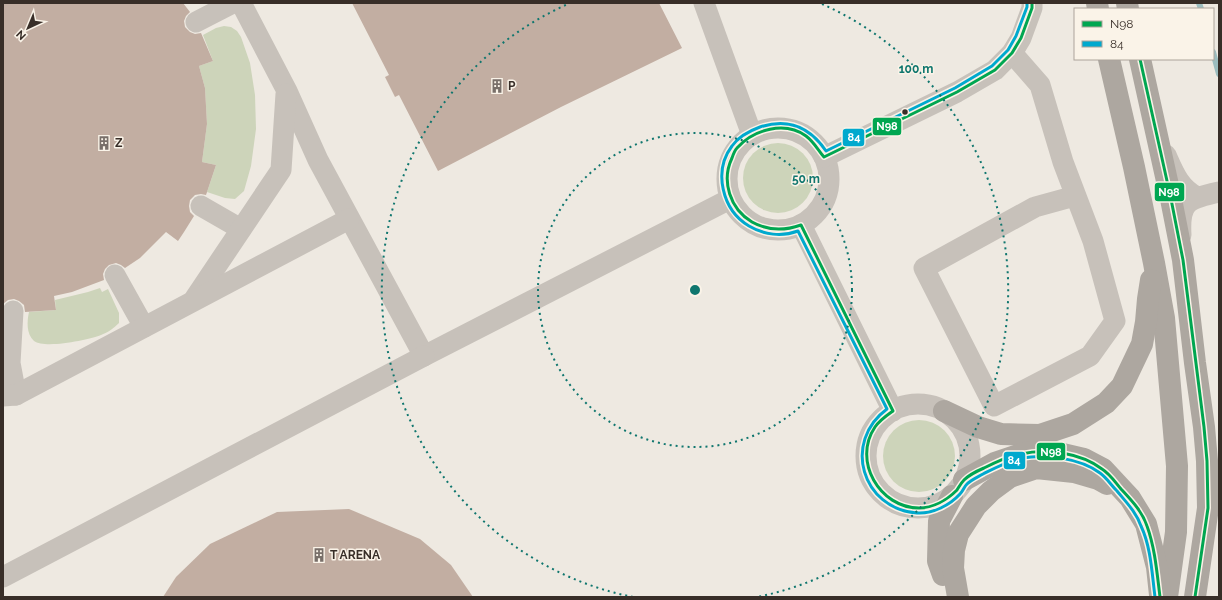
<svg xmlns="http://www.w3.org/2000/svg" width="1222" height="600" viewBox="0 0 1222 600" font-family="Raleway,sans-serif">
<rect width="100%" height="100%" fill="#eee9e1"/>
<g fill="#cdd4ba">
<path d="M224,26L231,27L237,31L241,37L250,63L255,95L256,129L251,166L244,191L235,199L225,198L207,192L216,165L202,162L207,124L205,88L199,66L213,61L203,35L216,28Z"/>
<circle cx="778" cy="178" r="35"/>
<path d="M100,288L102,292L108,289L119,313V323C114,328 107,333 101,335C88,340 45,349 34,341C26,334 27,321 29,312L56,310L55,300L88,292Z"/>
<circle cx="919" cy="456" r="36"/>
</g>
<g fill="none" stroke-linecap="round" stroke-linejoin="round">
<g stroke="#9cbdbf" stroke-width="6">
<path d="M1199,3L1201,9"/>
<path d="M1213,52L1219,74"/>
</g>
</g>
<g fill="#c2aea2">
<path d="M3,3H183L190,12L186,16L184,21L185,27L190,32L195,34L201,33L213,61L199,66L205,88L207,124L202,162L216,165L206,195L201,194L195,195L190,200L189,206L190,212L194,216L184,232L178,241L166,232L140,258L125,268L121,265L116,263L109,265L105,269L103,274L104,280L72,292L54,296L56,310L25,312L24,305L19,301L14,299L8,300L3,304Z"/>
<path d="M352,3H659L682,48L561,107L438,171L399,95L395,97L385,77L389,75Z"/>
<path d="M349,509L420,539L451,565L473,597H163L176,577L210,544L277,512Z"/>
</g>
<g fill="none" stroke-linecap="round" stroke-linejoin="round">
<g stroke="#c7c1ba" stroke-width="21">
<path d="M241,3L287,91L318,160L424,356L730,199"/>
<path d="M704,3L752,135"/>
<path d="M196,22L233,3"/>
<path d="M1012,53L1040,85L1063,162L1093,241L1115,321L1090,356L994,406L924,268L1035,207L1075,196"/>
<circle cx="778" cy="179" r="51"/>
<path d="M1166,155C1174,173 1179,187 1197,197"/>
<path d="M824,157L957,92L995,70L1012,53L1021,38L1032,8V3"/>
<path d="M201,206L241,229"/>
<path d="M801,225L893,411"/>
<path d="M1181,235C1179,201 1188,199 1219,192"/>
<path d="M115,275L144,327"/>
<path d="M195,298L281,170L286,94"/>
<path d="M13,311L10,363L16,395"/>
<path d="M3,396L16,395L349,219"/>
<circle cx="918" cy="456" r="52"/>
<path d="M3,577L424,356"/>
</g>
<g stroke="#ada7a0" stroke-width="22">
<path d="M1097,3L1098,9"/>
<path d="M1127,3L1128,9"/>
<path d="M1109,59L1134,167L1154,263L1164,318L1177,466L1176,532L1167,597"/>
<path d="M1140,59L1171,199L1183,260L1195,363L1204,427L1207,461L1208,508L1195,597"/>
<path d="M944,411L978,427L1001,434L1040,435L1073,424L1106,403L1122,386L1142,344L1146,322L1148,299L1151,280"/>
<path d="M964,480L995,463L1024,453L1054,452L1084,459L1103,469L1130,498L1146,524L1157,567L1160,595"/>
<path d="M943,575L938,561L939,521L952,496"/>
<path d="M958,597L953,568L954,550L958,534L976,506L991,491L1010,477L1036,468L1074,472L1098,479L1107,484"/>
</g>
<defs>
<g id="bus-1">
<path d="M1032,3V8L1021,38L1012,53L995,70L957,92L824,157C818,150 814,142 806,136C785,121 754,129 737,148C735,150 733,155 732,158C721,181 730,209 752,222C768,231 784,231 801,225L893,411C886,416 880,420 875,427C852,461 880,508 919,508C933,508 947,500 957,490C959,487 961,483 964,480C969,475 977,471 984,468C996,462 1008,456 1021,454C1047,448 1081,453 1102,469C1110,474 1115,482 1121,489C1131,500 1142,511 1147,526C1155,548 1157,573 1160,597"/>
<path d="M1140,59L1171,199L1183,260L1204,427L1207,461L1208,508L1195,597"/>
</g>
<path id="bus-2" d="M1027,3V7L1016,36L1008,50L992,66L955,88L826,151C809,126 788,118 760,127C749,131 739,136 732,146C713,171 722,210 749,226C764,235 782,237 798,231L887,409C842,442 862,509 917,513C933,514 950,505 960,494C963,491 964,487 967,484C971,480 978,477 983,474C995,468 1008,461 1022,458C1046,454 1080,458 1100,473C1107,478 1111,485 1117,491C1126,502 1136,512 1141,526C1151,547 1152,574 1155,597"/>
</defs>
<use href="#bus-1" stroke="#faf3e8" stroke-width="6"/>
<use href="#bus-2" stroke="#faf3e8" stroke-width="6"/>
<use href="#bus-1" stroke="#00a651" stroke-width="3"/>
<use href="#bus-2" stroke="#00a9ce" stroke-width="3"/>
</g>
<g fill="none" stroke="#0f766e" stroke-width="2" stroke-dasharray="2 4">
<circle cx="695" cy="290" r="157"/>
<path d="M633 597A313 313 0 0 1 568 4M822 4A313 313 0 0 1 757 597"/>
</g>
<defs>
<symbol id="building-bare" viewBox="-9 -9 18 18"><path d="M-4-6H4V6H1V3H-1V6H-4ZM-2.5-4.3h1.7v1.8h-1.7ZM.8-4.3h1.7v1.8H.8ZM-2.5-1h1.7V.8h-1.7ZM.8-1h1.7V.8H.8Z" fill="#786f69" stroke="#faf3e8" stroke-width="2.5" paint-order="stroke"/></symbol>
</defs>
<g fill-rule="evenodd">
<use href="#building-bare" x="487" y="76" width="20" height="20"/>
<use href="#building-bare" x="94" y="133" width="20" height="20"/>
<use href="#building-bare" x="309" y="545" width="20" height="20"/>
</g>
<circle fill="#382e28" stroke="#faf3e8" stroke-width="1.5" cx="905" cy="112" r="3.5"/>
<g text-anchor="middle" stroke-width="3" stroke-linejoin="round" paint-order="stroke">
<g font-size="12" font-weight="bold" fill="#382e28" stroke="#faf3e8" text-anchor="start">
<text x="508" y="90">P</text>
<text x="115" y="147">Z</text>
<text x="330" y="559">T ARENA</text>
</g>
</g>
<circle cx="695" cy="290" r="6" fill="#0f766e" stroke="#faf3e8" stroke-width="2"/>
<g font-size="12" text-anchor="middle" font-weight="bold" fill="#0f766e" stroke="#faf3e8" stroke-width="3" stroke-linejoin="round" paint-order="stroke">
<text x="916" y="73">100 m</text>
<text x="806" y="183">50 m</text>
</g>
<g stroke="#faf3e8" stroke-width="1.5">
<rect x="872" y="117" width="30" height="19" rx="4" fill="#00a651"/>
<rect x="842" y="128" width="23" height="19" rx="4" fill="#00a9ce"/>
<rect x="1154" y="182" width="31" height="20" rx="4" fill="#00a651"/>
<rect x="1036" y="442" width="30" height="19" rx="4" fill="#00a651"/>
<rect x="1003" y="451" width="23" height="19" rx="4" fill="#00a9ce"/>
</g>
<g font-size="11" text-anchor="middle" font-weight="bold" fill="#fff">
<text x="887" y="130">N98</text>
<text x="854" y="141">84</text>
<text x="1169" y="196">N98</text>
<text x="1051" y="456">N98</text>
<text x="1014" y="464">84</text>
</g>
<rect width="1222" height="600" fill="none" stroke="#382e28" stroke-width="8"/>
<rect x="1074" y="8" width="140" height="52" fill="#faf3e8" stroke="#aca49b"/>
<rect x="1082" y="21" width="20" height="6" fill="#00a651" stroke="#aca49b"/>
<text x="1110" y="28" font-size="12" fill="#382e28">N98</text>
<rect x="1082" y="41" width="20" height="6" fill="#00a9ce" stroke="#aca49b"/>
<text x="1110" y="48" font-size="12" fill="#382e28">84</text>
<g transform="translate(28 28) rotate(224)" stroke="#faf3e8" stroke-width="3" paint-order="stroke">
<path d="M0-3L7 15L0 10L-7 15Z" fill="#382e28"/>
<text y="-6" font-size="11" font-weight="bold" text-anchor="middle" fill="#382e28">N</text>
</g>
</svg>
